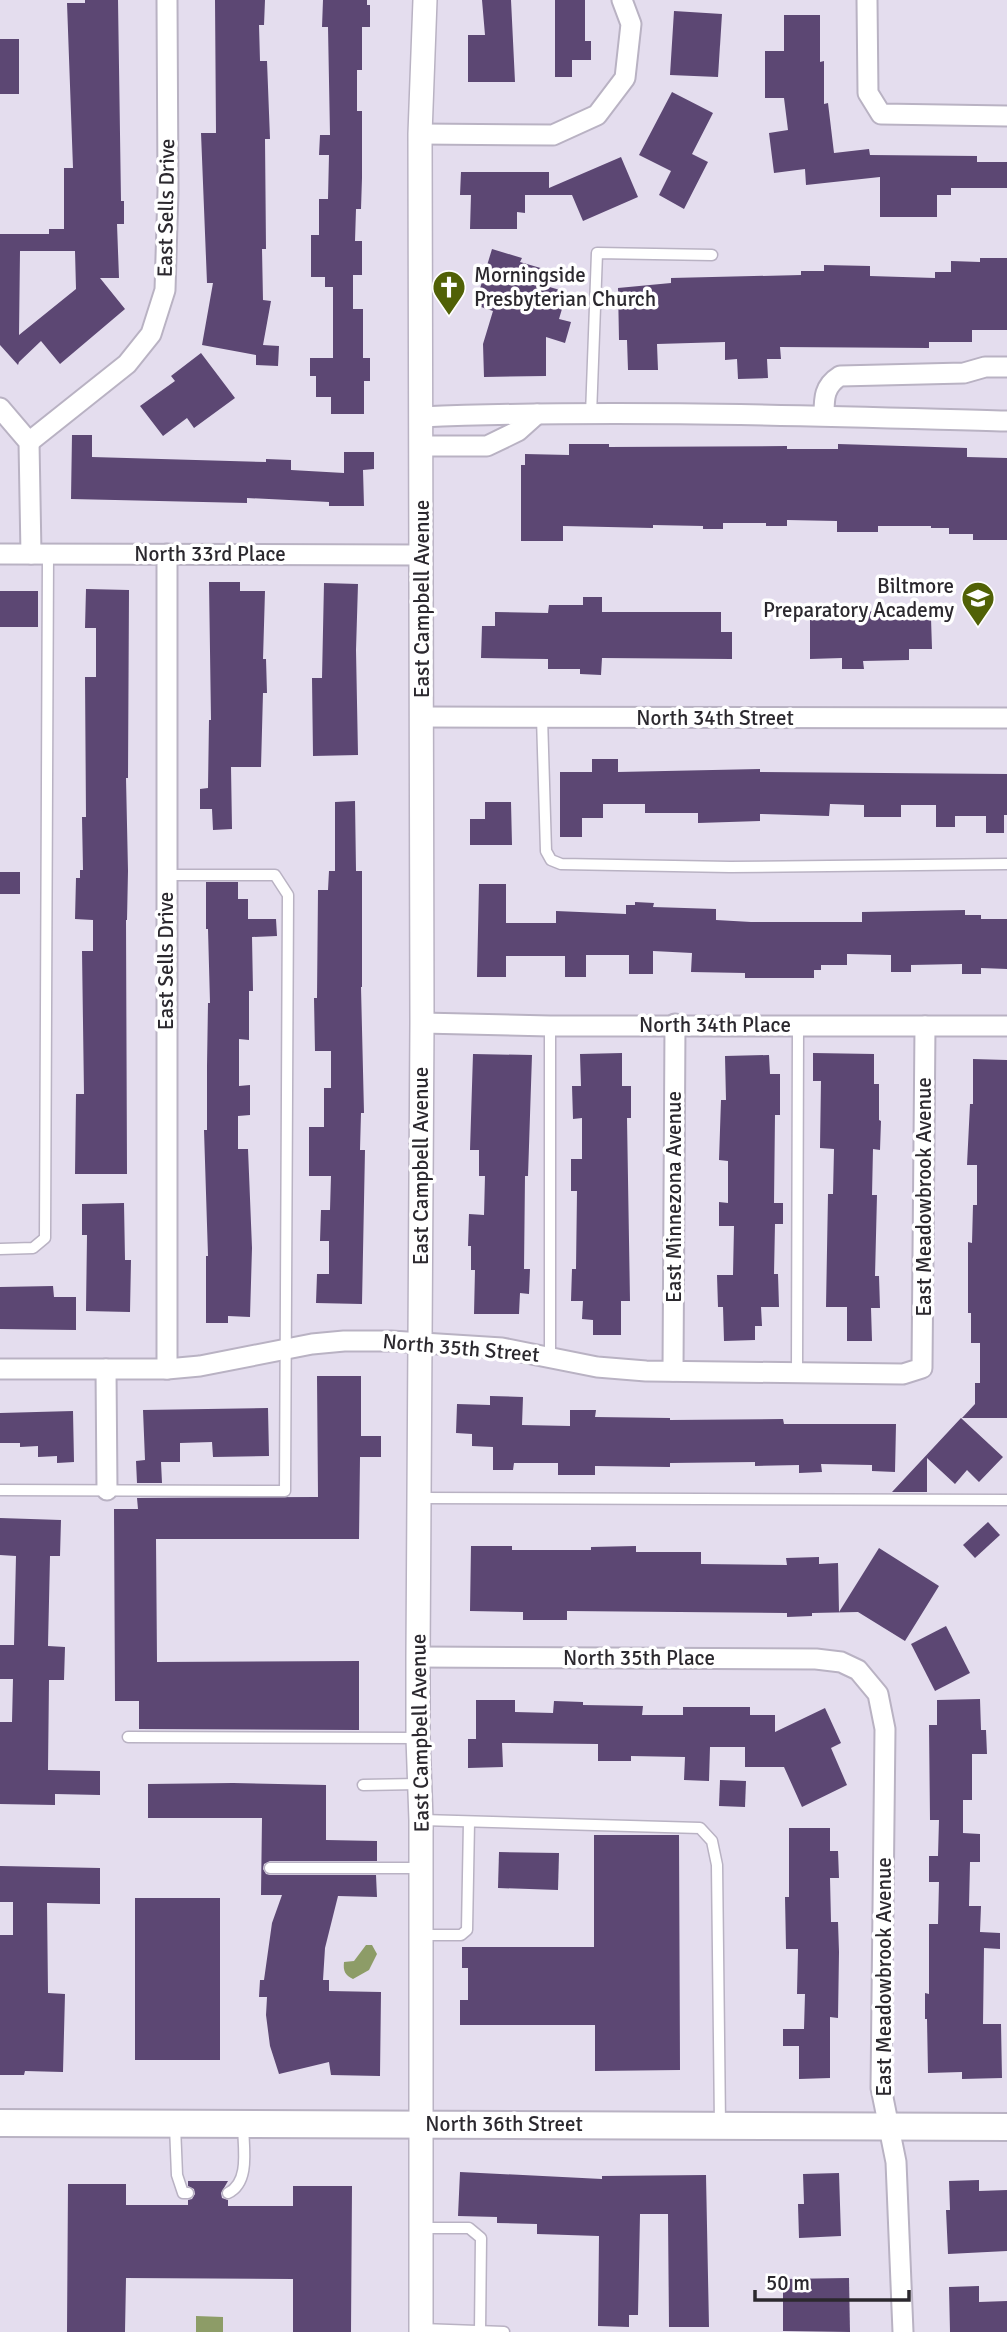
<svg xmlns="http://www.w3.org/2000/svg" width="1007" height="2332" viewBox="0 0 1007 2332" font-family="Signika,sans-serif">
<rect width="100%" height="100%" fill="#e4ddee"/>
<g fill="#8d9c67">
<path d="M366,1945H372L377,1954L369,1970L353,1979C345,1975 343,1971 344,1962L354,1961Z"/>
<path d="M196,2316L223,2317V2332H196Z"/>
</g>
<g fill="#5c4773" fill-rule="evenodd">
<path d="M85,0H118L121,201H124V224H117L119,278H100L125,309L60,364L41,341L19,362L18,365L0,345V234H49V229H64V168H73L67,3H85ZM20,251H75L76,289L19,335Z"/>
<path d="M215,0H265L264,25H259L260,61H267L270,139H265L266,249H262L263,300L271,301L263,345L279,346L278,366L256,365V355L202,345L213,283H207L201,133H216Z"/>
<path d="M323,0H367V5H370V27H362V70H357V111H362V178L361,209H356L355,241H362V275H353V309H363V358H370V381H364V414H331V397H316V376H310V358H333V287H325V277H311V235H319V199H328L329,155H319L320,135H330L328,27H322Z"/>
<path d="M482,0H511L515,82H468V35H485Z"/>
<path d="M555,0H585V41H591V60H572V77H555Z"/>
<path d="M674,11L722,14L718,77L670,75Z"/>
<path d="M784,15H820V62L824,61V104L828,103L834,153L869,149L870,155L977,156V162H1007V188H951V195H937V217H880V177L806,185L805,169L774,173L769,133L788,130L784,98H765V51H784Z"/>
<rect x="0" y="39" width="19" height="55"/>
<path d="M672,92L713,113L692,154L708,162L684,209L659,195L671,171L639,155Z"/>
<path d="M621,157L638,197L583,221L572,195H525V213L517,212V229H470L471,195H460L461,172H549V188Z"/>
<path d="M492,249L522,258L520,262L544,269L539,284L567,292L559,319L571,322L565,343L546,337V376L484,377L483,344L493,311L475,305Z"/>
<path d="M980,258H1007V330H972V342H929V348L780,347L781,359H767L768,378L738,379L737,359L725,360V342L657,344L658,370H628L627,340H619L618,288L671,283V278L801,275V271H824V265L870,266V276L935,278V272H951V261L980,262Z"/>
<path d="M201,353L235,398L194,428L187,418L163,436L140,406L175,381L171,376Z"/>
<path d="M72,435H92V457L266,462V459L291,460V470L344,473V452H374V469L363,470L364,506H329V502L247,498V503L71,499Z"/>
<path d="M569,444H609V447L787,446V449H838V444L967,448V457L1007,458V540H973V534H949V528H931V526H878V532H837V521L787,520V526H766V523H723V529H703V526L653,525V528L563,526V541H521V465H525V454L569,455Z"/>
<path d="M209,582H240V591H265L263,659H266L267,693H263L261,767H231L232,829L213,830L212,809H200V789L208,788L209,720H211Z"/>
<path d="M324,583L358,584L356,650L358,755L313,756L312,678H322Z"/>
<path d="M86,589L129,590L128,778H126L128,871L127,920H126L127,1174H75L76,1094H84L82,951H93V920L75,919L76,878H80V870H83L82,817H86L85,677H96V628H85Z"/>
<rect x="0" y="591" width="38" height="36"/>
<path d="M583,597H602V612H721V632H732V659L602,658L601,675L580,674V669H548V659L481,658L482,626H495V612L548,613L549,605H583Z"/>
<path d="M917,610V618H931L932,649H909V660L863,661L864,669H842V658L810,659V613Z"/>
<path d="M592,759H618V772L760,769V772L1007,774V815H1004V833H986V816H955V827H936V805H901V817H864V805L830,804L829,816L760,814V821L698,823V813H645V804H603V818H582V837H560V772H592Z"/>
<path d="M355,801L356,871H362V987H361L364,1113H361L360,1150H365L362,1304L316,1303L317,1274H329V1241H320L321,1210H330L331,1176H309V1127H324V1088H331V1051H315L314,998H317L318,890H328L329,871H335V802Z"/>
<path d="M485,802H511L512,845H470V819H485Z"/>
<rect x="0" y="872" width="20" height="22"/>
<path d="M206,882H238V899H248V919H276L277,936L252,937L253,991H249V1040L239,1039V1086L250,1085V1115L238,1116V1149H248L252,1248L250,1317L228,1316V1323H206V1256H208L204,1130H207V1066L208,1003H210L208,929H206Z"/>
<path d="M479,884H506V923H556V911L626,914V905H635V902L654,903L653,907L716,909V920L751,922H862V912L965,910V915H981V919H1007V969L981,968V974H962V964L911,965V972H891V955L847,954V965H821V970H814V978H745V973L691,972L692,953L653,951V974H629V955H586V977H565V956H506V977H477Z"/>
<path d="M622,1053V1086H631V1118H627L630,1301H621V1335H593V1320L582,1319L583,1301H571L572,1269H576L577,1191H571V1159H582V1118L573,1119L572,1086H581L580,1054Z"/>
<path d="M813,1053L874,1054V1084H879V1120L881,1121L880,1150L873,1149L872,1195H877L875,1276H879L880,1308H871L872,1341H847V1307H826L828,1194H833L834,1149L820,1148L821,1081H813Z"/>
<path d="M473,1054L532,1055L528,1176H525L524,1269H530L529,1294L520,1293L519,1314H474L475,1270H471V1246H468L469,1214L484,1215L485,1176H479V1150H470Z"/>
<path d="M769,1055L770,1074H780V1115H775L774,1203H783V1224H775L774,1274H778L779,1307H761L762,1326H755V1340L724,1341L723,1307H718L717,1275H733L734,1226H719V1202L728,1203V1161L719,1160L721,1100H726L725,1056Z"/>
<path d="M973,1059L1007,1060V1418H962L975,1404V1383H980V1343H971V1313H968V1242L972,1243L973,1205H977V1165H967L970,1104H973Z"/>
<path d="M124,1203L125,1260H131L130,1312L86,1311L87,1235H82V1204Z"/>
<path d="M53,1286L54,1297H76V1330L0,1329V1287Z"/>
<path d="M317,1376H361V1436H381V1457H360L359,1539H156L157,1662L359,1661V1730L139,1729V1701H115L114,1509H138L137,1498L318,1497Z"/>
<path d="M490,1396L523,1397L522,1425L570,1426V1410H596L595,1417L670,1418V1420L783,1419L784,1424H896L895,1472L872,1471V1465L821,1464L822,1472L799,1473V1465L755,1466V1462L670,1463V1467L595,1466V1475H558V1463H514L513,1470H493V1447L472,1446V1434L456,1433L457,1404L490,1405Z"/>
<path d="M268,1408L269,1456L213,1457L212,1442L180,1443V1462H161L162,1483H137L136,1461L145,1460L143,1410Z"/>
<path d="M73,1411L74,1462L57,1463V1456L38,1457V1446L20,1447V1443H0V1413Z"/>
<path d="M961,1418L1003,1457L979,1482L967,1470L955,1484L927,1458V1492H892Z"/>
<path d="M0,1518L61,1520L60,1556H50L48,1646L65,1647L64,1680H49L48,1770L100,1771V1795L55,1794V1805L0,1804V1722H12L13,1679H0V1645H14L16,1556L0,1555Z"/>
<path d="M988,1522L1000,1535L975,1558L963,1545Z"/>
<path d="M471,1546H512V1550H591V1547L636,1546V1552H701V1564L787,1565L786,1558L819,1557V1564L838,1563L839,1612L879,1548L939,1586L905,1641L858,1612L812,1613V1616L787,1617V1613L567,1611V1620H523V1612L470,1611Z"/>
<path d="M946,1626L970,1673L935,1691L911,1644Z"/>
<path d="M980,1699L981,1730H986L987,1754H972V1800H963V1833L980,1834V1862H970L969,1906H981L980,1932L1000,1933V1949L984,1948L983,2024H1001L1002,2078L962,2079V2072L928,2073L927,2019H925V1993L929,1994V1924H938L939,1882H929V1856H938L939,1820H930L929,1725H937V1700Z"/>
<path d="M476,1700H515V1712L553,1713L554,1701L583,1702V1705L643,1706L642,1715H683V1707H750V1715H775V1732L825,1708L841,1743L831,1748L847,1785L802,1807L784,1767H745V1747H710L709,1781L684,1780L685,1757L631,1756V1761H598V1744L502,1743L503,1767L468,1768V1739H476Z"/>
<path d="M720,1780L746,1781L745,1807L719,1806Z"/>
<path d="M233,1783L326,1785V1840L377,1841V1861H270L264,1864L263,1869L266,1874L270,1875H376L377,1897L338,1896L325,1948L323,1980H329V1991L381,1992L380,2076L331,2075L329,2062L279,2074L270,2046L266,2015L267,1997H259L260,1980H264L272,1923L282,1895H261L262,1818H148V1784Z"/>
<path d="M789,1828H830V1851H838L839,1878H830L831,1922H838L839,1952L838,2018L830,2017V2078L799,2079V2046H783V2029H804L805,1994H797L798,1949H786L785,1897H789Z"/>
<path d="M594,1835H679L680,2070L595,2071V2025H460V2000H468V1968H462V1947H594Z"/>
<path d="M499,1852L559,1853L558,1890L498,1888Z"/>
<path d="M0,1866L100,1868V1904L47,1903L48,1993L65,1994L63,2072L25,2071L24,2075H0V1935H13V1902H0Z"/>
<rect x="135" y="1898" width="85" height="162"/>
<path d="M460,2172L602,2179V2176L706,2175L709,2327H669L668,2214H640L638,2315H629V2327L598,2326L599,2236L537,2234V2224L497,2223V2217L458,2216Z"/>
<path d="M839,2173L841,2236L799,2238L798,2204H804L803,2174Z"/>
<path d="M979,2180V2191L1007,2190V2251L948,2254L946,2210H950L949,2181Z"/>
<path d="M188,2181H228L221,2193L222,2198L228,2200V2206H293V2186H352L351,2332H293V2279L126,2278L125,2332H67L68,2184H126V2205H188V2200L192,2199L195,2194L194,2189L188,2186Z"/>
<path d="M849,2278L850,2332L783,2331V2279Z"/>
<path d="M979,2286V2302L1007,2301V2332H950L949,2287Z"/>
</g>
<g fill="none" stroke-linecap="round" stroke-linejoin="round">
<defs>
<g id="service">
<path d="M591,415L597,253L712,255"/>
<path d="M542,717L546,851L551,860L561,864L730,867L1007,864"/>
<path d="M0,1249L33,1248L45,1238L48,554"/>
<path d="M550,1356V1026"/>
<path d="M797,1372L798,1025"/>
<path d="M0,1490L285,1491L288,895L275,875H167"/>
<path d="M420,1498L1007,1500"/>
<path d="M128,1737L417,1738"/>
<path d="M363,1785L418,1784"/>
<path d="M422,1820L700,1828L712,1841L717,1865L720,2125"/>
<path d="M270,1868H421"/>
<path d="M422,1935H461L467,1930L469,1822"/>
<path d="M175,2126L177,2175L183,2193H188"/>
<path d="M228,2193C251,2182 243,2146 243,2124"/>
<path d="M422,2228H469L481,2238L480,2331"/>
<path d="M422,2329L504,2332"/>
</g>
<g id="minor">
<path d="M867,0L868,93L881,114L1007,116"/>
<path d="M420,134L553,135L597,115L625,78L631,24L622,0"/>
<path d="M0,408L29,442L31,554"/>
<path d="M824,415C824,398 824,386 840,376L964,373L985,367H1007"/>
<path d="M421,417C616,409 812,416 1007,421"/>
<path d="M29,442L127,364L151,334L165,290L168,191L167,0"/>
<path d="M421,446H487L518,431L537,414"/>
<path d="M0,554L421,555"/>
<path d="M167,554V1369"/>
<path d="M422,717L1007,718"/>
<path d="M422,1023L550,1026H1007"/>
<path d="M0,1369H167L200,1366L312,1344L344,1341H391L502,1348L597,1367L646,1371L903,1374L922,1368L925,1026"/>
<path d="M106,1369L107,1490"/>
<path d="M673,1371L675,1024"/>
<path d="M418,1657L816,1659L841,1662L858,1670L878,1694L885,1729L881,2088L896,2162L903,2332"/>
</g>
<path id="tertiary" d="M421,2332V1820L418,1738V1657L422,1023L420,134L425,0"/>
<path id="secondary" d="M0,2123L1007,2127"/>
</defs>
<use href="#service" stroke="#b9b2c3" stroke-width="13"/>
<use href="#minor" stroke="#b9b2c3" stroke-width="23"/>
<use href="#tertiary" stroke="#b9b2c3" stroke-width="26"/>
<use href="#secondary" stroke="#b9b2c3" stroke-width="30"/>
<use href="#service" stroke="#fff" stroke-width="10"/>
<use href="#minor" stroke="#fff" stroke-width="19"/>
<use href="#tertiary" stroke="#fff" stroke-width="23"/>
<use href="#secondary" stroke="#fff" stroke-width="26"/>
</g>
<defs>
<symbol id="church-pin" viewBox="-11 -11 22 30"><path d="M0 17L-7.5 6A9.5 9.5 0 1 1 7.5 6Z" fill="#516106" stroke="#fff"/><path d="M-1.2-6h2.4v3.5h3.3v2.4h-3.3V6h-2.4V-.1h-3.3v-2.4h3.3Z" fill="#fff"/></symbol>
<symbol id="school-pin" viewBox="-11 -11 22 30"><path d="M0 17L-7.5 6A9.5 9.5 0 1 1 7.5 6Z" fill="#516106" stroke="#fff"/><path d="M0-5L7-2L0 1L-7-2ZM-4 1L0 2.5L4 1V4Q0 6-4 4Z" fill="#fff"/></symbol>
</defs>
<g fill-rule="evenodd">
<use href="#church-pin" x="430" y="268" width="38" height="52"/>
<use href="#school-pin" x="959" y="579" width="38" height="52"/>
</g>
<g text-anchor="middle" stroke-width="7" stroke-linejoin="round" paint-order="stroke">
<g font-size="21" fill="#2b282e" stroke="#fff">
<text transform="translate(166 208) rotate(-89)" y="7">East Sells Drive</text>
<text x="210" y="561">North 33rd Place</text>
<text transform="translate(422 599) rotate(-90)" y="7">East Campbell Avenue</text>
<text x="715" y="725">North 34th Street</text>
<text transform="translate(166 961) rotate(-90)" y="7">East Sells Drive</text>
<text x="715" y="1032">North 34th Place</text>
<text transform="translate(421 1166) rotate(-90)" y="7">East Campbell Avenue</text>
<text transform="translate(674 1197) rotate(-90)" y="7">East Minnezona Avenue</text>
<text transform="translate(924 1197) rotate(-90)" y="7">East Meadowbrook Avenue</text>
<text transform="translate(461 1348) rotate(5)" y="7">North 35th Street</text>
<text x="639" y="1665">North 35th Place</text>
<text transform="translate(420 1733) rotate(-91)" y="7">East Campbell Avenue</text>
<text transform="translate(884 1977) rotate(-90)" y="7">East Meadowbrook Avenue</text>
<text x="504" y="2131">North 36th Street</text>
</g>
<g font-size="21" fill="#2b282e" stroke="#fff" text-anchor="start">
<text x="474" y="282">Morningside<tspan x="474" dy="24">Presbyterian Church</tspan></text>
<text x="954" y="593" text-anchor="end">Biltmore<tspan x="954" dy="24">Preparatory Academy</tspan></text>
</g>
</g>
<path d="M755 2290v10h154v-10" fill="none" stroke="#2b282e" stroke-width="3.5"/>
<text x="766" y="2290" font-size="21" fill="#2b282e" stroke="#ffffff" stroke-width="5" paint-order="stroke">50 m</text>
</svg>
